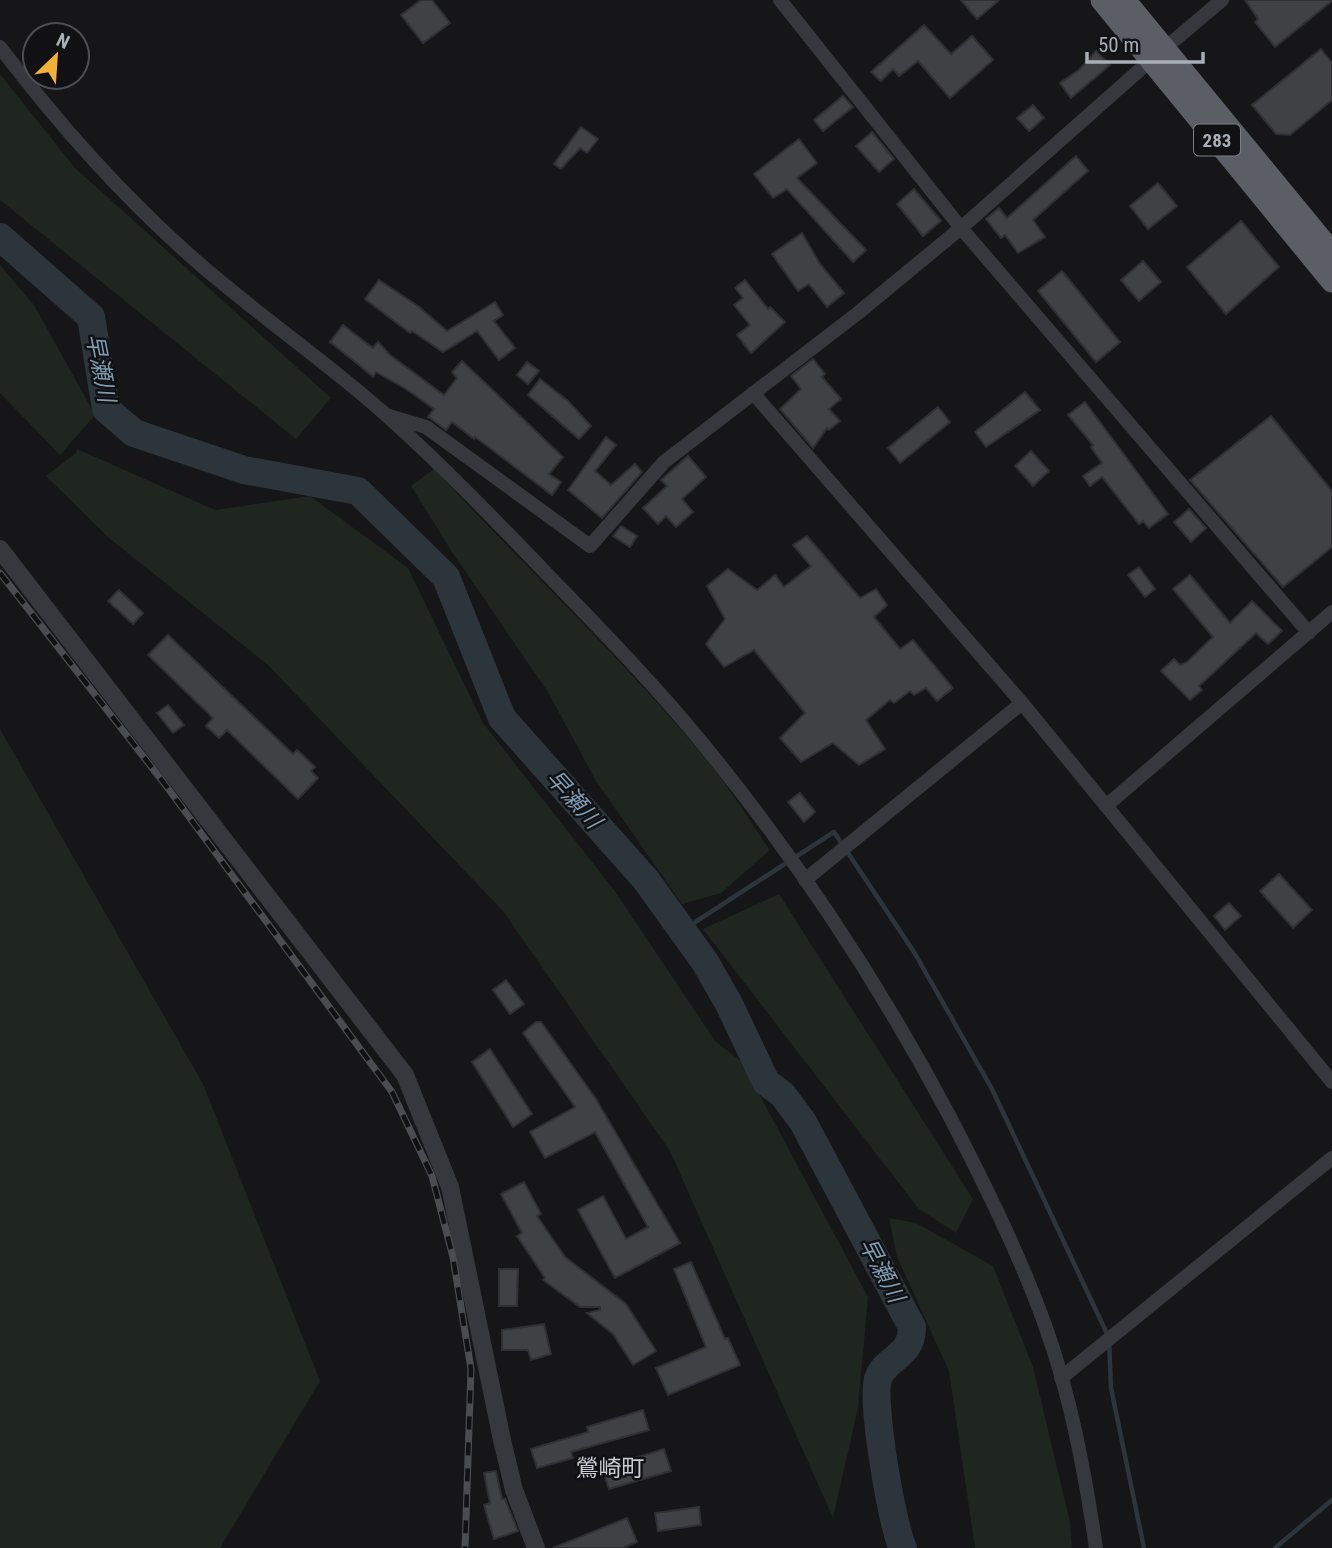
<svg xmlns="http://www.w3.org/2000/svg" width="1332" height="1548" viewBox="0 0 1332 1548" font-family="'Roboto Condensed','Noto Sans JP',sans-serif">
<rect width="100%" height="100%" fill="#161618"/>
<g fill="#1e261f">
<path d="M0,74L75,168L331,398L296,439L0,200Z"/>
<path d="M0,265L34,305L95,415L60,455L0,393Z"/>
<path d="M77,449L215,510L310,496L408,568L483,723L614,890L715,1041L742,1062L868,1297L858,1408L833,1518L670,1151L503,911L268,665L109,538L46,476L76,453Z"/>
<path d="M434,469C524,566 621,657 706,759C729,787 749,820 770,850L721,893L682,904L596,781L548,692L452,552L411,486Z"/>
<path d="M0,729L203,1084L320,1381L220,1548H0Z"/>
<path d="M779,894L973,1199L956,1233L918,1208L703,929Z"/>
<path d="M889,1218L916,1223L993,1266L1033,1367L1070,1522L1072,1548H975L949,1371L897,1257Z"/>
</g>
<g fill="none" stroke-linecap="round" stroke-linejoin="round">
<g stroke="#2c353c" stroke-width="4.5">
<path d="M683,930L834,832L914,952L992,1089L1109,1338L1111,1388L1144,1548"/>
<path d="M1275,1548L1332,1500"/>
</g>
<path stroke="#2c353c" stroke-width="28" d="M0,237L91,317L106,409L134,433L244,470L358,491L446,577L502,718L646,880L705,962L729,1004L766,1082L783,1095L803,1122L912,1327C912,1358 885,1357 878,1379C871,1401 892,1526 903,1548"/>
</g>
<g fill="#404145" stroke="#303034" stroke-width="2">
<path d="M421,0H432L450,23L423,43L401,15Z"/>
<path d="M961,0H999L977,19Z"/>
<path d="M1245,0H1332V1L1275,47L1255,22L1258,19Z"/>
<path d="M924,25L951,54L972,36L993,60L950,98L918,61L899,76L893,69L881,81L871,72Z"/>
<path d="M1321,49L1332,63V100L1290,135L1276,134L1252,105Z"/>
<path d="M1096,51L1110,65L1071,98L1060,83L1080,69Z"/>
<path d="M843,96L853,107L823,131L814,120Z"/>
<path d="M1033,105L1044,118L1029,131L1017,118Z"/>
<path d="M581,127L598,139L587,153L580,148L561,169L554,164Z"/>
<path d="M872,132L894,159L879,172L856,146Z"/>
<path d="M799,139L817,163L797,178L866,250L853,262L787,189L773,198L754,174Z"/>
<path d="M1076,156L1088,171L1033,220L1045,237L1018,253L1005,235L1001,238L986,219L999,208L1007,218Z"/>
<path d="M1158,183L1177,206L1148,229L1130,206Z"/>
<path d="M914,189L941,221L923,236L897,204Z"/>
<path d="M1241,221L1279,267L1226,314L1187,267Z"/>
<path d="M802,233L820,264L844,293L827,307L809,284L798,291L772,254Z"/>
<path d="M1143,261L1161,282L1139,301L1121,280Z"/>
<path d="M1062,271L1120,342L1096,362L1038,291Z"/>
<path d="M379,280L418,306L447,331L495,302L503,315L494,321L515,348L499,360L477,331L443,352L412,331L410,333L365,299Z"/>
<path d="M745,280L768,309L770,307L785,322L751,353L737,335L750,325L734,305L743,298L735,288Z"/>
<path d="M343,325L373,348L378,342L390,355L444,395L457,378L452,372L462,361L563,457L549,474L561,482L552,495L475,437L474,439L452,422L446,430L430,418L428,417L434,409L406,389L376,372L373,377L359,365L330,342Z"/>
<path d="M813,359L825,374L822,377L841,399L829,409L840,421L829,430L827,428L813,448L780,409L801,389L791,376Z"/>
<path d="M527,362L539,371L528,384L517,375Z"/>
<path d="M540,379L568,401L591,426L579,439L528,395Z"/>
<path d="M1025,392L1040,410L986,447L975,432Z"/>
<path d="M1085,402L1168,514L1149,528L1143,521L1139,524L1102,477L1090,486L1083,476L1102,463L1091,447L1093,445L1068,415Z"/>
<path d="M938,407L950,422L900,463L888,448Z"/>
<path d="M1271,416L1332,491V547L1283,587L1190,480Z"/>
<path d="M606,437L616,445L595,471L611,485L635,464L642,472L602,518L568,490Z"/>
<path d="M1031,451L1049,471L1033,486L1015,466Z"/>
<path d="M688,456L706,477L682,499L693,512L676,527L666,516L658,524L643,508L667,486L661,480Z"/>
<path d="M1189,509L1206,528L1191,542L1174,522Z"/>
<path d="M621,526L637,536L630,547L613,536Z"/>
<path d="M807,536L860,598L876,589L887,605L874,617L900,649L913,640L953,688L937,701L926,688L914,695L910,691L894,703L890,700L866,720L885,749L859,765L833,743L801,762L780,738L805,713L754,650L724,667L706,644L725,619L707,586L728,569L757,590L775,575L784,587L811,566L793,545Z"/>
<path d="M1139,567L1155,589L1145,597L1128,575Z"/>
<path d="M1190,575L1230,623L1252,601L1282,631L1268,644L1256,633L1199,686L1202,690L1190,700L1161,671L1174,659L1180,665L1187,662L1213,637L1173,589Z"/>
<path d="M119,590L143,613L133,624L108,601Z"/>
<path d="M168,635L293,754L297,750L315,767L311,771L318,778L298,799L227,730L219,738L206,726L213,718L148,655Z"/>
<path d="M168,705L184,725L173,733L157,713Z"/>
<path d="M800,793L815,812L804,822L788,802Z"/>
<path d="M1279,874L1312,910L1293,928L1260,891Z"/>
<path d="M1229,903L1241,916L1225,930L1214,916Z"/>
<path d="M506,980L524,1004L510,1014L493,990Z"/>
<path d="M536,1022H541L596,1099L680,1243L615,1278L578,1210L603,1196L626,1239L648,1227L595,1132L545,1158L530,1132L575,1107L523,1033Z"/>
<path d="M490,1049L532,1114L513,1127L472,1062Z"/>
<path d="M524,1182L541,1214L537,1216L565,1257L626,1304L656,1351L633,1365L613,1334L587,1313L600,1310V1307H580L543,1280L545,1278L517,1236L522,1233L501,1194Z"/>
<path d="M691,1262L725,1339L728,1338L740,1365L668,1395L656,1368L706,1347L674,1269Z"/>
<path d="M499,1269H518L517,1306H499Z"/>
<path d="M544,1324L551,1354L531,1360L528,1350H502V1330Z"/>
<path d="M643,1410L649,1430L571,1452L573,1458L537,1468L531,1449L588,1432L587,1427Z"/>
<path d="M664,1449L671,1471L609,1489L602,1468Z"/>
<path d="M496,1471L502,1499H505L518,1531L494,1539L484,1505L490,1503L484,1473Z"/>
<path d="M699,1507L701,1525L658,1531L655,1513Z"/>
<path d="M627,1518L637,1542L623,1548H553Z"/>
</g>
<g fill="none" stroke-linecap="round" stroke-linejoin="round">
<g stroke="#37383d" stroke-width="14">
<path d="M780,0L961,228L1309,633"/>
<path d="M0,47C56,121 117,190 186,252C249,309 321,357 385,414C442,465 496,521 548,575C601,630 655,685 703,744C798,860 880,985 950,1117C985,1185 1019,1253 1045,1325C1071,1397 1085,1473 1096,1548"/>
<path d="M1164,49L1222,0"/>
<path d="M753,393L1022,703L1332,1082"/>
<path d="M389,416L426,427L590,546L664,462L858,313L961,228L1151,60"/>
<path d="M1106,806L1332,612"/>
<path d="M805,880L1022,703"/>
<path d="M1061,1378L1332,1158"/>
</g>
<path stroke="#37383d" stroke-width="18" d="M0,549L405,1075L450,1187L502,1440L514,1490L536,1548"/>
<g stroke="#5b5e65" stroke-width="23">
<path d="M1102,0L1332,281"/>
<path d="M1124,0L1332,253"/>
</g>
<defs>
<path id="rail" d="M0,573L164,783L392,1092L432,1176L453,1257L471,1369L465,1548"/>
</defs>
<use href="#rail" stroke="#4a4c52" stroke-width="7"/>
<use href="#rail" stroke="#111113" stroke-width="4.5" stroke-dasharray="13" stroke-linecap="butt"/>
</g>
<g text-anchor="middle" stroke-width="5" stroke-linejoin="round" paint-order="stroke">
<rect fill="#111113" stroke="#7b7e86" stroke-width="2" x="1194" y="124.5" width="46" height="31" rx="5"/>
<g font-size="19" font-weight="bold" fill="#a8adb8">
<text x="1217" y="147">283</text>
</g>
<g font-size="23" font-style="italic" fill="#7f9bb3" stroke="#111113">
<text transform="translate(101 368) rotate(79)" y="8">早瀬川</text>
<text transform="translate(574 799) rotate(48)" y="8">早瀬川</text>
<text transform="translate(882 1270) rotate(62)" y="8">早瀬川</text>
</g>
<g font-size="23" fill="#c9ccd4" stroke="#111113">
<text x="610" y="1476">鶯崎町</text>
</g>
</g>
<g transform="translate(56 56) rotate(25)"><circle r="33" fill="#111113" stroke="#4d4f55" stroke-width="2"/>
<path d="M0-5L12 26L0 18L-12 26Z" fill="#f2b134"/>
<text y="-10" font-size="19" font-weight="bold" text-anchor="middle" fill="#a8adb8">N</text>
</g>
<path d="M1087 52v10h116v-10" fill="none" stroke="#a8adb8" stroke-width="3.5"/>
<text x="1098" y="52" font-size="21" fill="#a8adb8" stroke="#111113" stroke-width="5" paint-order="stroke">50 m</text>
</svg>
